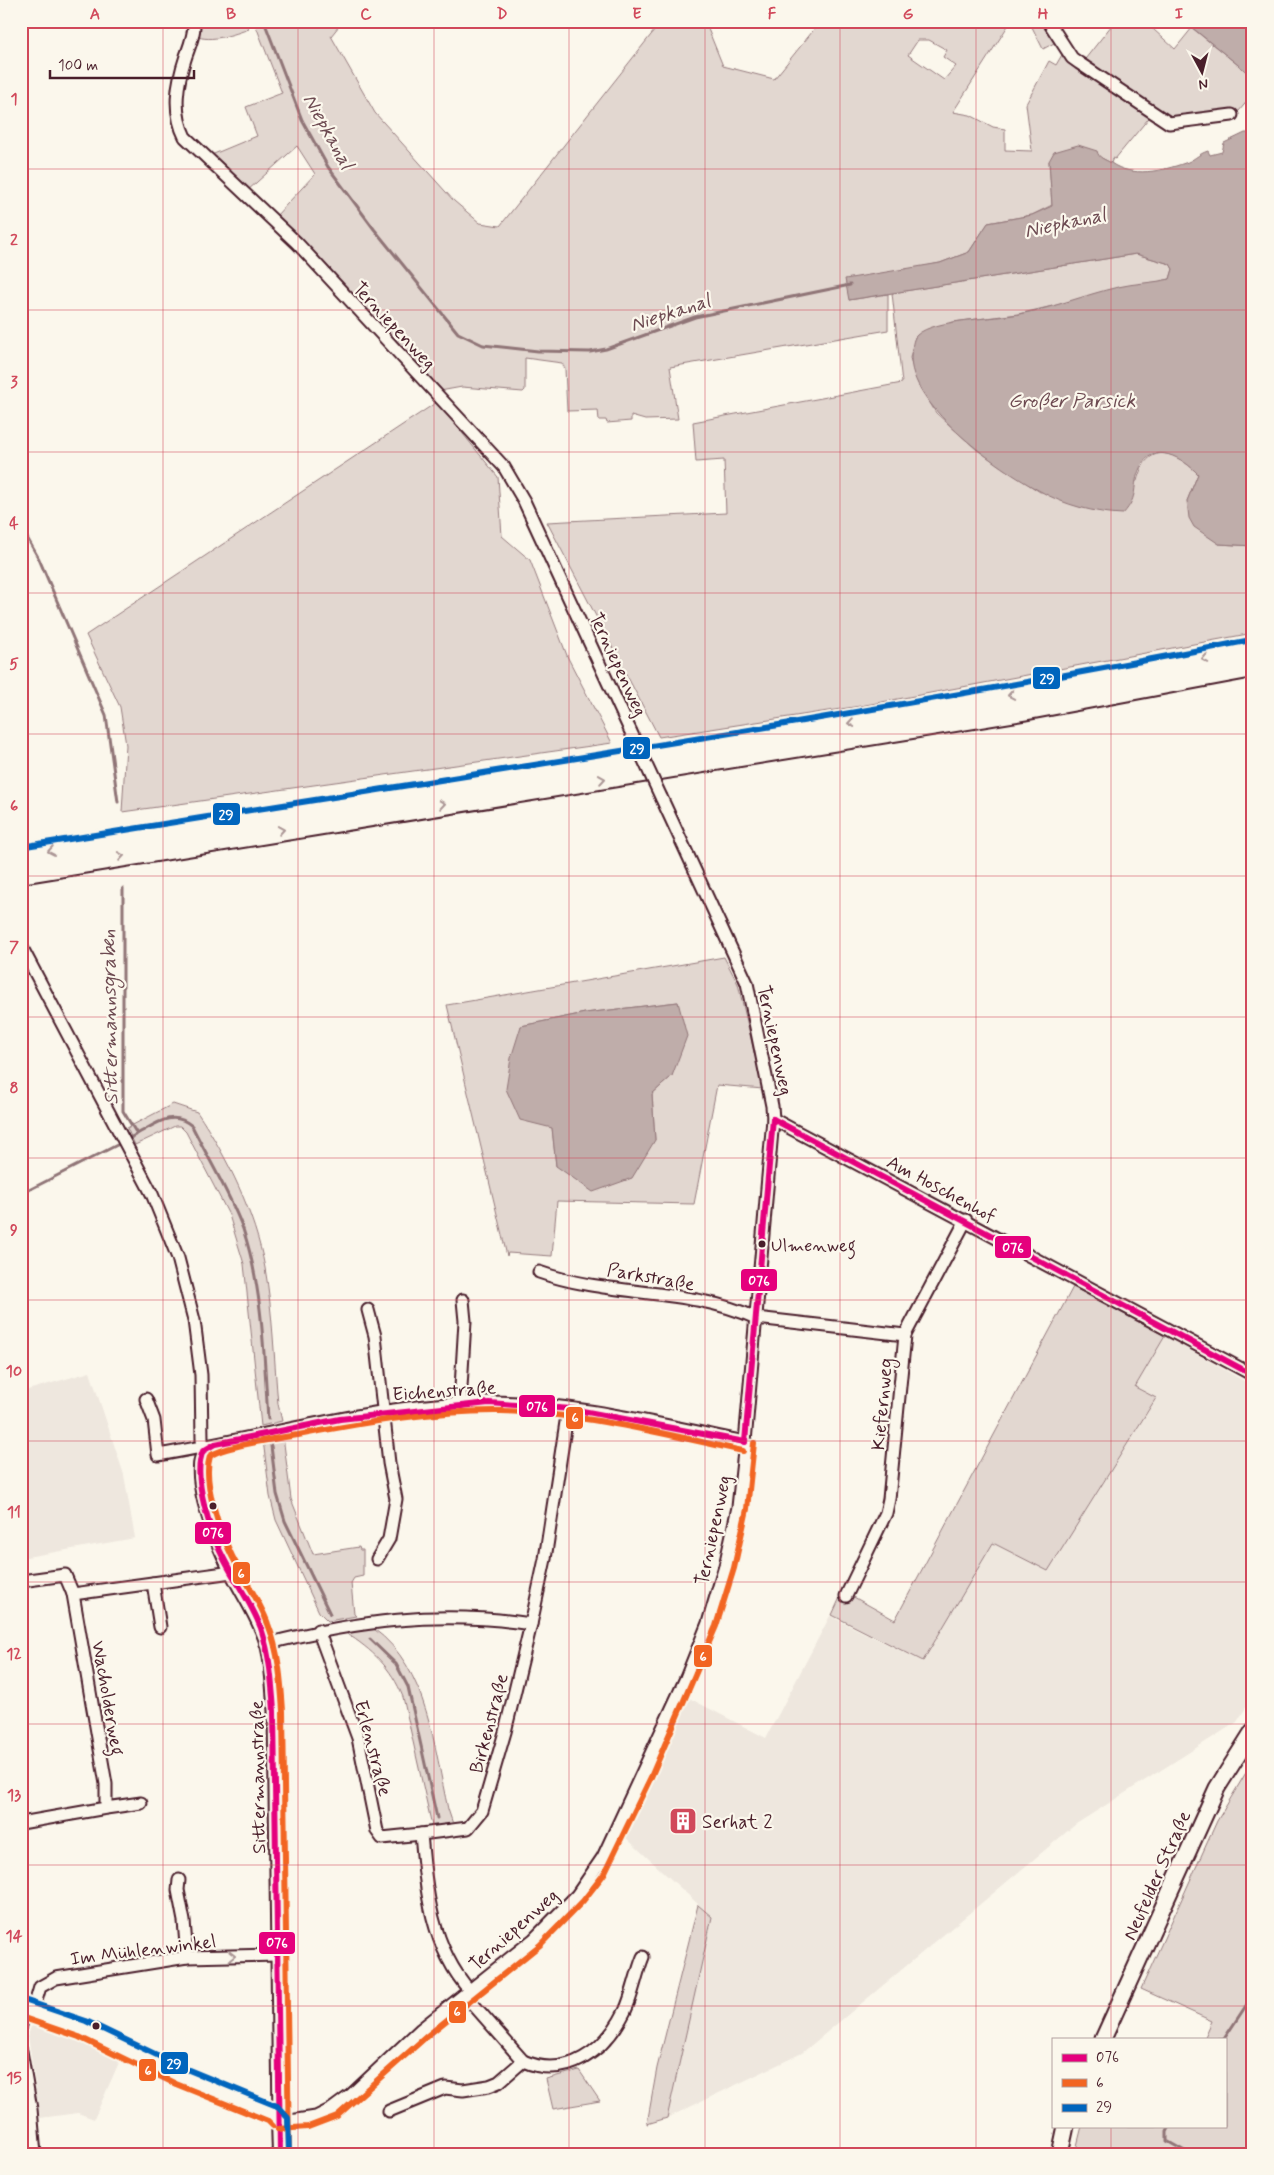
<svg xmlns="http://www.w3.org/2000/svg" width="1274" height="2175" viewBox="0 0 1274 2175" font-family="Mynerve,sans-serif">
<rect width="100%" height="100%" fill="#fbf7ec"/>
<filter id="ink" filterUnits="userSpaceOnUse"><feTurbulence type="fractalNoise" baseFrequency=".02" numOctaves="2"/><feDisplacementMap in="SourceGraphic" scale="10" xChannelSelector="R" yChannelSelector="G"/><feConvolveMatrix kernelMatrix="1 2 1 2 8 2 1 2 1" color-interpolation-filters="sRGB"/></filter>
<g filter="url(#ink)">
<g fill="#eee7de">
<path d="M1165,1336L1253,1386V1696L1237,1722L1076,1824L802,2053L667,2118L712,1917L624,1836L687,1697L766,1738L830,1616L922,1661L993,1543L1048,1571L1156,1399L1135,1387Z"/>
<path d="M90,1372L124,1475L135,1538L21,1558V1392Z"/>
<path d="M35,2025L59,2032H67L121,2058L94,2119L78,2113L40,2118L28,2035L31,2027Z"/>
</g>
<g fill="#e2d7d0" stroke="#967b7e" fill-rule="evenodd">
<path d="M197,21H246L249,29C235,34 210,43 196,36Z"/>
<path d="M254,21H343L331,36L375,113L454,201L480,223L500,226L662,21H708V29L723,66L774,79L821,21H1011L953,112L970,115L993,127L1005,129V150L1032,151L1026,104L1049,61L1056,65L1063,53L1153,113L1115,159L1113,158L1111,163L1098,156L1049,161L1052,205L1032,215L988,223L969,252L940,263L906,270L849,300L888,294V330L670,367L678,419L645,420L631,416V421L607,423L606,420H599L598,410L567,411L565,369L562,363L525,358V390L523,392L462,387L440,391L275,217L315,174L297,146L247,191L209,156L257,136L246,107L282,93ZM918,40H929L947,50L943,57L956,66L944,80L908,55Z"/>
<path d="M1029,21H1042L1056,42L1043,49Z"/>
<path d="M1115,21H1150L1153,29L1175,49L1192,28L1253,77V94L1239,111L1177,121L1166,119L1082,63Z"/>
<path d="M1136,254L1170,264L1173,269L1170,279L1018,314L953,322L915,337L910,358L918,383L936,413L977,450L1040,492L1137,481C1147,441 1175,450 1198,474L1187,501L1219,544L1253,546V633L860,706L659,737L547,522L726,513L724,460L696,462L693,422L902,383L892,293Z"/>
<path d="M437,402L498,477L502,536L530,560L568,658L612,743L122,812L126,745L120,707L86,635Z"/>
<path d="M724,957L738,984L763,1089L717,1085L694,1204L557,1201L552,1256L508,1253L507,1256L447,1005ZM678,1002L672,1076L652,1094L655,1140L556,1166L552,1127L521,1026L585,1013Z"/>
<path d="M173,1104L197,1112C228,1158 255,1214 265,1268C273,1313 274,1359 278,1404L282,1421L261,1426L244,1264L229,1215L186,1132L180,1126H175L135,1145L127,1128Z"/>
<path d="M1073,1287L1165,1336L1135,1387L1156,1398L1048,1571L993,1543L923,1661L832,1615L843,1591L895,1620Z"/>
<path d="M283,1436L291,1499L313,1554L359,1547L360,1550H363V1576L354,1578L351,1583L354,1614L356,1616L328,1621L319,1612L276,1520L270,1496L263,1440Z"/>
<path d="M374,1629C428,1668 434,1748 448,1809L453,1824L432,1826L403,1697C391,1667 372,1650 346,1633Z"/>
<path d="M1253,1761V2154H1075L1082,2126H1225V2039H1204L1212,2021L1141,1989L1217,1821Z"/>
<path d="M698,1905L712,1917L667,2118L647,2124L657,2068Z"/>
<path d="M579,2070L600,2101L553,2109L546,2079Z"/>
</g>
<g fill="#bfadaa" stroke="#907477">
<path d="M1184,21H1253V77Z"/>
<path d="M1245,133H1253V546L1219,544L1194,527L1189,518L1187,501L1198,474C1183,458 1153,440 1140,468C1131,487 1140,495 1123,514C1095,513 1064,505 1040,491C1000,470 900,401 912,349C913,344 913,339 917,335C934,319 995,319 1019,314C1053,308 1084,295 1118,287C1135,283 1153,283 1170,279L1173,269L1170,264L1136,254L849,300L845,279L940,263L969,252L988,223L1032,215L1052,206L1049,161L1054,152L1078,145L1097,151C1099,159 1105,159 1111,163C1132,178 1162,171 1185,163C1193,161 1198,154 1208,151L1210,155L1222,152L1224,143Z"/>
<path d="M678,1002L687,1036L672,1076L652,1094L655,1140L632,1178L593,1192L556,1166L552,1128L520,1120L506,1089L511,1058L521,1026L585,1013Z"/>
</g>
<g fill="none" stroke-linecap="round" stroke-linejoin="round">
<g stroke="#907477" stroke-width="3">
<path d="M264,21L302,120L328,167L374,229L458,333L483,345L538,351L590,352L606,349L695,317L850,285"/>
<path d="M21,527L39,559L106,715L118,802"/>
<path d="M123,888V1111L137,1134C156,1124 172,1109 192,1126C209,1160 230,1194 243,1229C263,1289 264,1356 268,1419"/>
<path d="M126,1140L137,1134"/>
<path d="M21,1194L121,1143"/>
<path d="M271,1446L277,1494L285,1521L330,1614"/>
<path d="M370,1639L396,1664L408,1687L437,1818"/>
<path d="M1224,2039L1253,1995"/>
<path d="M1170,2126L1167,2132V2141L1190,2154"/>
</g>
<defs>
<g id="minor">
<path d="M194,21C195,33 190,45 186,56C177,83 172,111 185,137L297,243L504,467L524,501L630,730"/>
<path d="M1048,21L1072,58L1079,63L1169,123L1232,115"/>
<path d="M21,946L152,1194L178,1258L194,1320L201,1375L202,1440L205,1449"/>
<path d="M773,1119L1253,1375"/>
<path d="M539,1272C609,1297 688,1287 756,1318L905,1335"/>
<path d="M368,1310L375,1336L389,1463L396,1499L389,1539L377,1559"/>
<path d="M146,1399L154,1420L158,1455C267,1437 375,1404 487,1402C574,1402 661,1425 745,1442"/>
<path d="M460,1404L465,1321L463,1300"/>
<path d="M205,1449C188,1471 213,1534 224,1558C236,1587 256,1611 266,1643C272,1664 272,1688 274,1711L279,2120L290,2121L316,2117L332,2109L351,2095L421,2029L534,1939L577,1895L603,1857L686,1678L708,1623L725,1566L738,1507L745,1442L773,1119L772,1106L747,983L661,797"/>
<path d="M21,1581L65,1575L73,1594L232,1572"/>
<path d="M153,1583L160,1627"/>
<path d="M846,1596L886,1513L889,1499L905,1335L966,1220"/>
<path d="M318,1630L358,1738L377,1831L382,1838L421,1834"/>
<path d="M266,1644C356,1621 439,1610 531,1624"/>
<path d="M106,1808L141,1803"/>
<path d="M21,1823L106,1808V1784L73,1594"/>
<path d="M179,1880L178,1890L184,1921L187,1957"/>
<path d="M470,1991C431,1947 426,1890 421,1834L468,1828L482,1811L505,1732L531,1624L545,1559L568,1409"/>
<path d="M33,2011L40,1987L56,1978L187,1957L277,1955"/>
<path d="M21,2025L25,2009"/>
<path d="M21,2051L31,2109L35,2154"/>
<path d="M523,2061C567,2080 605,2051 625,2011C633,1994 636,1974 643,1957"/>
<path d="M389,2111L445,2088L463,2090L489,2086L499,2082L523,2061L465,1995"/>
</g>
<path id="tertiary" d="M21,2008L82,2029L180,2076L273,2114L279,2120L280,2154"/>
<g id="secondary">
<path d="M1103,2039L1217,1788L1253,1731"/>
<path d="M1060,2154L1066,2126"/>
</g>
<g id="motorway">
<path d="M21,856C432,787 845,732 1253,649"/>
<path d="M21,873L1023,710L1253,667"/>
</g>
</defs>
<use href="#minor" stroke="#4a1f2b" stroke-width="15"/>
<use href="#tertiary" stroke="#4a1f2b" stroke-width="18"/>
<use href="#secondary" stroke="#4a1f2b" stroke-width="19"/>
<use href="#motorway" stroke="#4a1f2b" stroke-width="24"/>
<use href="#minor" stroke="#fbf7ec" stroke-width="11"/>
<use href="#tertiary" stroke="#fbf7ec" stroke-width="14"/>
<use href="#secondary" stroke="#fbf7ec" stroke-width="15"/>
<use href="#motorway" stroke="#fbf7ec" stroke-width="20"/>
<defs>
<path id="minor-bridge" d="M630,730L661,797"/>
</defs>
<use href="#minor-bridge" stroke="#4a1f2b" stroke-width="15" stroke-linecap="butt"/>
<use href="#minor-bridge" stroke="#fbf7ec" stroke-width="11"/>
<defs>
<g id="bus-1">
<path d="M773,1119L1253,1375"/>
<path d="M745,1442L773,1119"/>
<path d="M280,2154L274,1711C272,1683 270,1655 261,1628C252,1604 237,1584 225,1561C212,1537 191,1477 203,1451L215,1444L340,1419L489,1403L572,1409L745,1442"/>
</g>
<g id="bus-2">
<path d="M21,2017L79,2037L176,2084L268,2121L273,2126"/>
<path d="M278,2129L308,2127L337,2116L427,2036L540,1945L583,1901L604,1874L651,1777L716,1626L734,1568L747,1509L754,1443"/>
<path d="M289,2154L283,1711C281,1681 279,1652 268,1624C259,1599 244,1580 232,1556C220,1532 202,1482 210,1456C223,1446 279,1438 298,1435C363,1423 435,1410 501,1411C582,1413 664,1434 743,1451"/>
</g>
<g id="bus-3">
<path d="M21,847C432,780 843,720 1251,640"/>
<path d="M24,2000L86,2021L184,2068L277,2106L288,2118L289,2154"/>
</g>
</defs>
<use href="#bus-1" stroke="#fbf7ec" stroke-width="10"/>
<use href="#bus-2" stroke="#fbf7ec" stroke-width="10"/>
<use href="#bus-3" stroke="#fbf7ec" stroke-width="10"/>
<use href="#bus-1" stroke="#e5007d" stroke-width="6"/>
<use href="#bus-2" stroke="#f26522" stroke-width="6"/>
<use href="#bus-3" stroke="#0065bd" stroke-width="6"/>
</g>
<defs><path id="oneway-chevron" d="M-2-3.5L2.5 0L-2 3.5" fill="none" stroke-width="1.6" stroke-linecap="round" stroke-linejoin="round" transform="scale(1.25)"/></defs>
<g stroke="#ab9695">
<use href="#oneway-chevron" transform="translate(1205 659) rotate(169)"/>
<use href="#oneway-chevron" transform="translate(1011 695) rotate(170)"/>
<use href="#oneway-chevron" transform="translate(851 723) rotate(171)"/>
<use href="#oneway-chevron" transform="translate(602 779) rotate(-9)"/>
<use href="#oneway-chevron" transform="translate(442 804) rotate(-9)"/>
<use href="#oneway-chevron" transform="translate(281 830) rotate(-9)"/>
<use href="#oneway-chevron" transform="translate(51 851) rotate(170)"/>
<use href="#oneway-chevron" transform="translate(121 856) rotate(-9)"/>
<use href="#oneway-chevron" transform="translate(232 1956) rotate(-1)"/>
</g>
</g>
<path fill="none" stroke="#d1495b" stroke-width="1" stroke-opacity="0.55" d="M163,21V2154M298,21V2154M434,21V2154M569,21V2154M705,21V2154M840,21V2154M976,21V2154M1111,21V2039M21,169H1253M21,310H1253M21,452H1253M21,593H1253M21,734H1253M21,876H1253M21,1017H1253M21,1158H1253M21,1300H1253M21,1441H1253M21,1582H1253M21,1724H1253M21,1865H1253M21,2006H1253M1111,2126V2154"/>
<defs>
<symbol id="building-square" viewBox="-11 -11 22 22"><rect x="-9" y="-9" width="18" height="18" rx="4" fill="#d1495b" stroke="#fbf7ec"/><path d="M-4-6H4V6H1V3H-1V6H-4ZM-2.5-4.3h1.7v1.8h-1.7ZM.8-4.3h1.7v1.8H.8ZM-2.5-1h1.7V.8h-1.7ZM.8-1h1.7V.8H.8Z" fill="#fff"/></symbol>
</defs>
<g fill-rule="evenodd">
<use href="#building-square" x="667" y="1805" width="32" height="32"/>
</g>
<g fill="#4a1f2b" stroke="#fbf7ec" stroke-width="2">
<circle cx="762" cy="1244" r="4.5"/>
<circle cx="213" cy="1506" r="4.5"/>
<circle cx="96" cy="2026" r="4.5"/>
</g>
<g text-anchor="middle" stroke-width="4.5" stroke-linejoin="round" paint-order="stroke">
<g font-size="18" fill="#4a1f2b" stroke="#fbf7ec" text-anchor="start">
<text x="771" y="1251">Ulmenweg</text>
</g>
<g font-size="19" fill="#4a1f2b" stroke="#fbf7ec">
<text transform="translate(395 325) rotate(47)" y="7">Terniepenweg</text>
<text transform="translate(619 664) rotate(65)" y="7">Terniepenweg</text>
<text transform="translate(776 1040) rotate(78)" y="7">Terniepenweg</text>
<text transform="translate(942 1188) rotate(28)" y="7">Am Hoschenhof</text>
<text transform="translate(651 1276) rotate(10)" y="7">Parkstraße</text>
<text transform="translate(444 1390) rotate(-4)" y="7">Eichenstraße</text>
<text transform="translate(881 1404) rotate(-85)" y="7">Kiefernweg</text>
<text transform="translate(712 1530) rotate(-78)" y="7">Terniepenweg</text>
<text transform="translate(109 1698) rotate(80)" y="7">Wacholderweg</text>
<text transform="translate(488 1723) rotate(-75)" y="7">Birkenstraße</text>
<text transform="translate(374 1748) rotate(75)" y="7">Erlenstraße</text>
<text transform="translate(257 1777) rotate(-91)" y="7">Sittermannstraße</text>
<text transform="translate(1156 1875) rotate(-66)" y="7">Neufelder Straße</text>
<text transform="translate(513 1929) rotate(-42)" y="7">Terniepenweg</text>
<text transform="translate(143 1949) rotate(-7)" y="7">Im Mühlenwinkel</text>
</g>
<g font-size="19" fill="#4a1f2b" stroke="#fbf7ec" text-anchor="start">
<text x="702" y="1828">Serhat 2</text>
</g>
<g font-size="20" font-style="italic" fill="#6d4a51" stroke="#fbf7ec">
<text transform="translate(329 131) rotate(61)" y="7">Niepkanal</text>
<text transform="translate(1065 222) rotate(-12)" y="7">Niepkanal</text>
<text transform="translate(670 312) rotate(-18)" y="7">Niepkanal</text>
<text x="1072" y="407">Großer Parsick</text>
<text transform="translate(109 1017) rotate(-91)" y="7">Sittermannsgraben</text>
</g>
</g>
<g stroke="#fbf7ec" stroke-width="2">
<rect x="1032" y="666" width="29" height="24" rx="5" fill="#0065bd"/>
<rect x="622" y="736" width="29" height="24" rx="5" fill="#0065bd"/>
<rect x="212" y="802" width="29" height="24" rx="5" fill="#0065bd"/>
<rect x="994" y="1235" width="38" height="24" rx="5" fill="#e5007d"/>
<rect x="740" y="1268" width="38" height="24" rx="5" fill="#e5007d"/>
<rect x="518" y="1394" width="38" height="24" rx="5" fill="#e5007d"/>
<rect x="565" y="1406" width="19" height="24" rx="5" fill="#f26522"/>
<rect x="194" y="1521" width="38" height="24" rx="5" fill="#e5007d"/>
<rect x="232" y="1561" width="19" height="24" rx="5" fill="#f26522"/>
<rect x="693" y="1644" width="20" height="24" rx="5" fill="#f26522"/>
<rect x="258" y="1931" width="38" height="24" rx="5" fill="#e5007d"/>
<rect x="448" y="2000" width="19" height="24" rx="5" fill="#f26522"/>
<rect x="160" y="2051" width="29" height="24" rx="5" fill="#0065bd"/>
<rect x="138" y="2058" width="19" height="24" rx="5" fill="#f26522"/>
</g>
<g font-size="14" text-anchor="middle" font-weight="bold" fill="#fff">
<text x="1047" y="683">29</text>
<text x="637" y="753">29</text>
<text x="226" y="819">29</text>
<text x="1013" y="1252">076</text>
<text x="759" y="1285">076</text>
<text x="537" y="1411">076</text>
<text x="575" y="1422">6</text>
<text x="213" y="1537">076</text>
<text x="241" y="1578">6</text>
<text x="703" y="1661">6</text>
<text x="277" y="1947">076</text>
<text x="457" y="2016">6</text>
<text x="174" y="2068">29</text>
<text x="148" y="2075">6</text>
</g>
<rect width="1274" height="2175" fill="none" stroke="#fbf7ec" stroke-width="55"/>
<rect x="1052" y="2038" width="175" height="90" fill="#fbf7ec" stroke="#b4a19f"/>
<rect x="1062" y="2054" width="25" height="8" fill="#e5007d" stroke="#b4a19f"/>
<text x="1096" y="2062" font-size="15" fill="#4a1f2b">076</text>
<rect x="1062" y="2079" width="25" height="8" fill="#f26522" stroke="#b4a19f"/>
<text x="1096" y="2088" font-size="15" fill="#4a1f2b">6</text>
<rect x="1062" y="2104" width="25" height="8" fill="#0065bd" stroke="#b4a19f"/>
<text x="1096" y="2112" font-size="15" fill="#4a1f2b">29</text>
<g transform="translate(1202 72) rotate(173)" stroke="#fbf7ec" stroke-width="4" paint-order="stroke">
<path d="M0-4L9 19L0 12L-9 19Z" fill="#4a1f2b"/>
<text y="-8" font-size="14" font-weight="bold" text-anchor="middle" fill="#4a1f2b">N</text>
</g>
<path d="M50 70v8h144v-8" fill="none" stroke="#4a1f2b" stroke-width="2.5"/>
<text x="58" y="70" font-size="15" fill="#4a1f2b" stroke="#fbf7ec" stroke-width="4" paint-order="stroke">100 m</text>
<rect x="28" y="28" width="1218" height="2120" fill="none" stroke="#d1495b" stroke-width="2"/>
<g font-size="16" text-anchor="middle" font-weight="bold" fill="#d1495b">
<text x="95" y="19">A</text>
<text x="231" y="19">B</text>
<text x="366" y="19">C</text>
<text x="502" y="19">D</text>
<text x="637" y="19">E</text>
<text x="772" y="19">F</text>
<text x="908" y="19">G</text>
<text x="1043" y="19">H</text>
<text x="1179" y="19">I</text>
<text x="14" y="104">1</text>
<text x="14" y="245">2</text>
<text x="14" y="387">3</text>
<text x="14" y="528">4</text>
<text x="14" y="669">5</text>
<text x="14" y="811">6</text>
<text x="14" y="952">7</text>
<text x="14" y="1093">8</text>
<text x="14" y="1235">9</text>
<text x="14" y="1376">10</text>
<text x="14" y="1517">11</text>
<text x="14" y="1659">12</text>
<text x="14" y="1800">13</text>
<text x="14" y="1941">14</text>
<text x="14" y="2083">15</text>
</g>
</svg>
